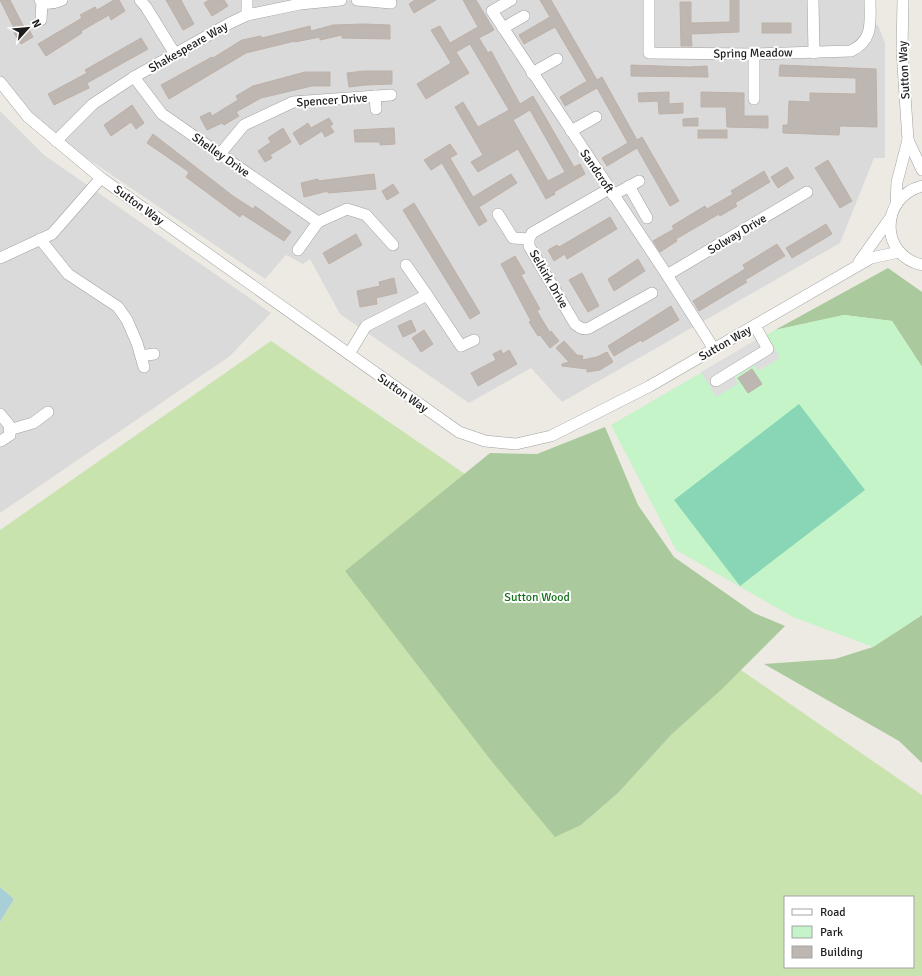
<svg xmlns="http://www.w3.org/2000/svg" width="922" height="976" viewBox="0 0 922 976" font-family="Signika,sans-serif">
<rect width="100%" height="100%" fill="#edeae4"/>
<g fill="#dbdada">
<path d="M0,0H869L870,24L878,25L885,43V158H874L840,243L562,402L531,368L469,403L340,314L310,259L303,264L286,255L265,279L44,129L0,76Z"/>
<path d="M0,111L44,155L271,313L230,356L0,513Z"/>
</g>
<path fill="#c9e3ae" fill-rule="evenodd" d="M271,341L465,474L345,571L581,825L618,793L672,734L741,670L922,795V976H0V922L14,899L0,887V530ZM785,897H913V967H785Z"/>
<g fill="#aac99c">
<path d="M888,268L922,292V367L892,321L844,315L775,330Z"/>
<path d="M605,427L638,505L674,557L754,613L785,626L723,688L672,734L618,793L581,825L555,837L493,763L345,571L490,453L537,454Z"/>
<path d="M922,615V763L899,741L764,664L835,659L873,647Z"/>
</g>
<path fill="#c4f4c7" d="M844,315L892,321L922,367V615L873,647L793,617L676,550L611,425L775,330Z"/>
<path fill="#88d6b6" d="M799,404L865,490L740,586L674,500Z"/>
<path fill="#ddd" d="M766,334L780,358L758,371L754,365L734,377L738,384L716,397L701,372Z"/>
<path fill="#a8ced7" d="M0,887L14,899L0,922Z"/>
<g fill="#bdb6b1" stroke="#beb1a8" fill-rule="evenodd">
<path d="M0,0H10L24,27L27,26L33,37L21,44L14,33L16,32Z"/>
<path d="M114,0H119L125,11L111,20L109,15L81,31L82,33L46,56L38,44L82,18L80,15L95,7L97,10Z"/>
<path d="M166,0H181L194,24L183,30Z"/>
<path d="M209,0H224L228,6L212,16L204,3Z"/>
<path d="M415,0H436L414,13L409,4Z"/>
<path d="M463,0H476L494,30L479,38L488,53L491,51L520,104L533,96L574,167L580,164L585,174L554,192L555,194L546,199L518,149L478,172L471,162L483,155L455,107L463,102L478,127L509,110L470,44L456,52L469,73L426,99L417,84L451,63L431,30L440,26L450,43L478,27ZM530,110L565,172L548,181L513,120Z"/>
<path d="M540,0H551L597,80L602,77L637,140L642,137L679,201L670,206L637,148L607,166L602,158L628,143L597,88L565,106L560,97L587,81L555,27L524,44L519,35L550,17Z"/>
<path d="M730,0H739V32L691,34L692,46H681L680,2H691V23L730,22Z"/>
<rect x="762" y="23" width="29" height="10"/>
<path d="M364,24L390,25V39L342,38V35L320,40V37L295,42V41L246,53L169,99L161,85L212,57L213,58L242,40L261,36L262,38L310,26L311,31L333,25Z"/>
<path d="M141,38L148,49L87,83L89,88L54,105L48,94L87,73L85,70Z"/>
<path d="M631,65L689,67L707,66L708,77L631,76Z"/>
<path d="M780,65L876,69L877,127L840,126L839,135L783,133V125H788L789,101L810,102V93L856,94V78L779,76Z"/>
<path d="M364,71H392V84L365,85L349,87L347,73Z"/>
<path d="M305,72H330V86H312L261,98L236,112L239,116L224,125L222,123L207,130L200,117L210,112L212,116L238,100L236,96L253,86Z"/>
<path d="M669,92V104L683,103V113L659,114L658,101L639,102L638,93Z"/>
<path d="M701,92L744,93V116H768V128L727,127L726,107H701Z"/>
<path d="M132,105L144,123L136,129L131,122L111,136L104,125Z"/>
<path d="M329,118L333,124L330,126L334,132L325,137L322,131L300,145L293,133L308,123L311,128Z"/>
<path d="M698,118V126H683V119Z"/>
<path d="M283,128L291,142L270,155L272,158L265,162L258,151L271,142L268,138Z"/>
<path d="M394,128L395,144L380,145V142H355L354,130Z"/>
<rect x="698" y="130" width="29" height="8"/>
<path d="M153,134L233,196L253,209L255,206L291,232L284,241L242,214L240,217L186,177L189,172L147,143Z"/>
<path d="M450,144L457,154L450,158L473,197L511,174L517,183L479,207L487,221L479,226L442,163L431,170L424,160Z"/>
<path d="M828,160L852,201L840,208L815,168Z"/>
<path d="M787,167L794,178L778,188L771,177Z"/>
<path d="M764,171L770,182L735,203L737,206L720,216L719,214L676,239L677,241L660,252L653,241L674,229L672,226L705,206L707,209L733,194L731,191Z"/>
<path d="M374,174L376,189L328,193V191L304,197L301,183L318,179V181Z"/>
<path d="M393,184L399,193L387,200L382,191Z"/>
<path d="M414,203L480,313L470,319L403,210Z"/>
<path d="M610,217L617,229L567,259L565,254L554,261L548,250L557,245L559,247Z"/>
<path d="M826,224L832,234L792,258L786,248Z"/>
<path d="M356,234L362,245L329,264L323,253Z"/>
<path d="M777,244L785,256L745,280L747,282L699,311L693,301L745,269L743,265Z"/>
<path d="M515,256L525,273L521,275L540,309L537,311L550,333L551,331L559,341L550,348L540,335L538,336L529,322L531,321L501,264Z"/>
<path d="M638,259L645,271L614,291L608,279Z"/>
<path d="M582,273L599,306L588,312L569,280Z"/>
<path d="M394,278L397,293L376,298L377,304L360,307L357,291L380,286L379,282Z"/>
<path d="M671,306L679,320L642,342L641,340L614,356L608,346Z"/>
<path d="M411,320L416,331L403,337L398,326Z"/>
<path d="M424,330L433,344L421,352L412,338Z"/>
<path d="M564,341L577,355L583,356L582,360L597,357L607,352L613,362L600,370L587,372V369L562,366V364L569,362L556,348Z"/>
<path d="M501,350L503,354L509,350L517,364L478,386L471,373L496,360L493,354Z"/>
<path d="M752,369L762,384L748,393L738,378Z"/>
</g>
<g fill="none" stroke-linecap="round" stroke-linejoin="round">
<defs>
<g id="minor">
<path d="M40,0C46,5 55,3 62,0"/>
<path d="M140,0L146,7L175,54"/>
<path d="M247,0V15"/>
<path d="M357,0L391,3"/>
<path d="M511,0L492,11L667,275L714,349"/>
<path d="M649,0V53L754,54L851,51C874,40 870,22 870,0"/>
<path d="M813,0L814,53"/>
<path d="M41,20L42,2"/>
<path d="M503,28L524,16"/>
<path d="M754,54V99"/>
<path d="M532,73L557,59"/>
<path d="M134,77L162,114L318,222L347,209L366,215L393,245"/>
<path d="M0,82L28,117L101,178L459,432L485,441L516,444L551,436L650,386L871,258L899,252"/>
<path d="M375,96L376,109"/>
<path d="M571,131L596,117"/>
<path d="M908,140L922,170"/>
<path d="M56,141L93,104L134,77L230,23L247,15L300,4L341,0"/>
<path d="M220,154L244,125L293,102L391,95"/>
<path d="M629,186L647,218"/>
<path d="M922,186C880,197 879,255 922,265"/>
<path d="M609,189L532,233L529,239V246L575,324C580,328 583,330 589,328L652,293"/>
<path d="M613,195L639,181"/>
<path d="M896,205L897,182L908,140L902,50L903,0"/>
<path d="M498,214L513,238L529,239"/>
<path d="M40,239L68,274L118,307L127,320L137,343L144,367"/>
<path d="M298,250L318,222"/>
<path d="M0,258L52,234L101,178"/>
<path d="M859,262L891,217"/>
<path d="M406,265L427,295"/>
<path d="M667,275L807,192"/>
<path d="M349,354L366,326L427,295L461,346L474,340"/>
<path d="M141,356L154,354"/>
<path d="M716,381L768,349L755,326"/>
<path d="M0,414L9,425L10,435L1,441"/>
<path d="M9,430L33,423L48,412"/>
</g>
</defs>
<use href="#minor" stroke="#a1a1a1" stroke-width="12"/>
<use href="#minor" stroke="#fff" stroke-width="11"/>
</g>
<g text-anchor="middle" stroke-width="4" stroke-linejoin="round" paint-order="stroke">
<g font-size="12" fill="#1d1d1d" stroke="#fff">
<text transform="translate(188 47) rotate(-30)" y="4">Shakespeare Way</text>
<text transform="translate(753 53) rotate(-1)" y="4">Spring Meadow</text>
<text transform="translate(904 70) rotate(-93)" y="4">Sutton Way</text>
<text transform="translate(332 100) rotate(-4)" y="4">Spencer Drive</text>
<text transform="translate(221 155) rotate(35)" y="4">Shelley Drive</text>
<text transform="translate(597 171) rotate(56)" y="4">Sandcroft</text>
<text transform="translate(139 205) rotate(36)" y="4">Sutton Way</text>
<text transform="translate(737 234) rotate(-31)" y="4">Solway Drive</text>
<text transform="translate(549 279) rotate(60)" y="4">Selkirk Drive</text>
<text transform="translate(725 343) rotate(-30)" y="4">Sutton Way</text>
<text transform="translate(403 393) rotate(35)" y="4">Sutton Way</text>
</g>
<g font-size="12" fill="#15711a" stroke="#fff">
<text x="537" y="601">Sutton Wood</text>
</g>
</g>
<rect x="784" y="896" width="130" height="72" fill="#ffffff" stroke="#a5a5a5"/>
<rect x="792" y="909" width="20" height="6" fill="#ffffff" stroke="#a5a5a5"/>
<text x="820" y="916" font-size="12" fill="#1d1d1d">Road</text>
<rect x="792" y="926" width="20" height="12" fill="#c4f4c7" stroke="#a5a5a5"/>
<text x="820" y="936" font-size="12" fill="#1d1d1d">Park</text>
<rect x="792" y="946" width="20" height="12" fill="#bdb6b1" stroke="#a5a5a5"/>
<text x="820" y="956" font-size="12" fill="#1d1d1d">Building</text>
<g transform="translate(28 28) rotate(63)" stroke="#ffffff" stroke-width="3" paint-order="stroke">
<path d="M0-3L7 15L0 10L-7 15Z" fill="#1d1d1d"/>
<text y="-6" font-size="11" font-weight="bold" text-anchor="middle" fill="#1d1d1d">N</text>
</g>
</svg>
